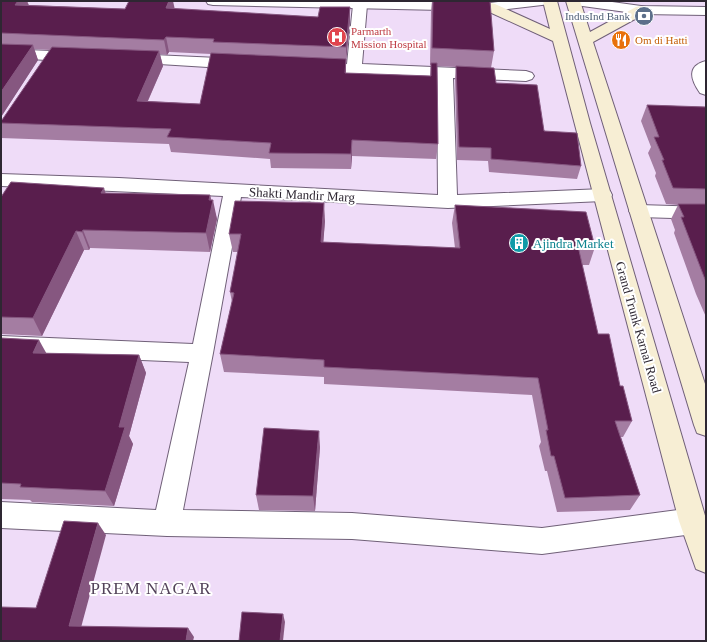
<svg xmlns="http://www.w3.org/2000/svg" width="707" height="642" viewBox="0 0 707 642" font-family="'Times New Roman',serif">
<rect width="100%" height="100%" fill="#efdcf8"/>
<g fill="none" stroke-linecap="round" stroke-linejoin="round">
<defs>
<g id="minor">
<path d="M360,1L365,2L367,5L362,64L526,71L532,73L534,76L532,79L526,81L453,78L457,195L603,189L610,191L612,195L610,199L603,201L448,208L241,197L213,353L183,510L352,513L542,528L693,508L703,512L706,522L703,530L693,534L542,554L352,539L167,536L1,528V502L156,510L189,362L1,354V336L193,344L223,196L1,186V174L119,178L438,195L437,77L316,72L311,70L308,67L311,64L316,62L347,64L353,5L355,2Z"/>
<path d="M1,49L76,52L81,54L84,57L81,60L76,62L1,57Z"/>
<path d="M132,54L240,59L245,61L248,64L245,67L240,69L127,62L124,59L127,56Z"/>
<path d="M706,61V95L700,93C691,80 686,66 706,61Z"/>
<path d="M639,205L706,207V219L639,217L632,215L629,211L632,207Z"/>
</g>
<g id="tertiary">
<path d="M206,1H403L490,3L506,1H549L547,4L542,5L490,11L213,5L208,4Z"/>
<path d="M568,1H605L641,6L706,7V15L641,14L575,5L570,4Z"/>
</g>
<g id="secondary">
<path d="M543,1H557L590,123L706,519V573L696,569L679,521L553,41L485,10L483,7L485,4L490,3L495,4L550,29Z"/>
<path d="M566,1H580L590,32L636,7L641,6L646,7L648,10L646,13L593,42L706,387V436L697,433L694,425Z"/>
</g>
</defs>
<use href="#minor" stroke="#706078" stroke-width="2"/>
<use href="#tertiary" stroke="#706078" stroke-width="2"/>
<use href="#secondary" stroke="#706078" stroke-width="2"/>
<use href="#minor" fill="#fff" fill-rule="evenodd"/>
<use href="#tertiary" fill="#fff" fill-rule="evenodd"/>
<use href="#secondary" fill="#f7eed4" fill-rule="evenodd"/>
</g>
<g fill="#a47da2" fill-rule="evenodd">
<path d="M1,1H27L29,5L125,9H175L318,17L350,7V22L346,61V73L430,76L431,65H430L431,11L432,1H490L494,51L491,68L496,83L581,166L577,179L489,172L488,161L457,160L455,79L456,67L437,66L438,144L436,159L352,156L351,169L271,168L270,159L171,152L169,144L1,138V121L2,120L50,50L34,49L38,60L1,117ZM169,52L211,54L200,104L148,101L163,66L160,54L167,55Z"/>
<path d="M647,105L706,107V317L696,294L674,233L675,230L671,219L678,205L666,204L655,176L656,173L648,153L651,147L641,121Z"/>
<path d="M106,193L210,195L217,219L210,252L90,248L89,250H84L42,336L1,334V197Z"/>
<path d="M455,205L595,247L589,265H582L598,334L620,386L632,421L623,437H621L640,495L630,510L557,512L547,471H545L539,446L541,442L532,395L324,384V377L224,372L220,354L232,302L230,292L238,252H233L229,234L325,221L323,242L455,248L452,223Z"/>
<path d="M1,338L46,353L139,355L146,373L129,436L133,444L114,506L32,502L30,500L1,499Z"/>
<path d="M320,447L315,511L259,510L256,495Z"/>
</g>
<g fill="#865780">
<path d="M18,1H27L29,7L15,5Z"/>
<path d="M169,1H173L175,10L166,8Z"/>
<path d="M350,7V22L346,61V74L345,73L346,61V47Z"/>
<path d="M166,37L169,52L167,55L164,40Z"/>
<path d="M33,45L38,60L1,117V92Z"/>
<path d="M159,51L163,66L141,116L137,101Z"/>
<path d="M352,140V156L351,169V154Z"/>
<path d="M104,188L110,207L101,193Z"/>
<path d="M210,195L212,205L213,200L217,219L210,252L206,233L209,200Z"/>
<path d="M324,203L325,221L322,260L321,242Z"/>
<path d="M83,230L90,248L89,250L82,232Z"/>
<path d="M76,231L84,250L42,336L33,318Z"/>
<path d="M39,340L49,358L33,353Z"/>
<path d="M139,355L146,373L129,436L133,444L114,506L105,491L119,427Z"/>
<path d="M319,431L320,447L315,511L313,496Z"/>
<path d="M98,523L106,535L79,635L69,626Z"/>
<path d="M283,614L285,622L283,641H280Z"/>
<path d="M188,628L194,637L193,641H186Z"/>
</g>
<g fill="#591e4d" stroke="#865780">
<path d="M1,1H18L15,5L125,9L129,1H169L166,8L318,17L320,7H350L346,47L213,42L214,39L166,37L164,40L1,33Z"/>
<path d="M433,1H490L494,51L432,48Z"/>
<path d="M1,44L33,45L1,92Z"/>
<path d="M52,47L159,51L137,101L200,104L211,53L346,59L345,73L431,76V63H437L438,144L352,140L351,154L269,153L271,143L167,137L171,129L1,123V121L2,120Z"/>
<path d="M456,66L494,68L496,83L537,85L544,131L577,133L581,166L491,159V148L459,147Z"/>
<path d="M647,105L706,107V189L673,188L662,160H664L654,137H659Z"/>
<path d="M11,182L104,188L101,193L210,195L209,200H213L206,233L83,230L82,232L76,231L33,318L1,317V197Z"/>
<path d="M235,201L324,203L321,242L460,248L455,205L586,212L595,247L578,246L598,334H609L620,386H623L632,421H615L640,495L565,498L554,456H551L546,430H548L538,378L324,367V360L220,354L234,293L230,292L241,234H229Z"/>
<path d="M678,204H706V282L681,217H684Z"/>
<path d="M1,338L39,340L33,353L139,355L119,427H125L105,491L20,487L21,484L1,483Z"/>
<path d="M264,428L319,431L313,496L256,495Z"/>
<path d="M64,521L98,523L69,626L188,628L186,641H1V607L36,608Z"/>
<path d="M242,612L283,614L280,641H239Z"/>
</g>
<defs>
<symbol id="bank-disc" viewBox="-11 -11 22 22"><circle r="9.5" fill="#5c6f8a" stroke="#fff"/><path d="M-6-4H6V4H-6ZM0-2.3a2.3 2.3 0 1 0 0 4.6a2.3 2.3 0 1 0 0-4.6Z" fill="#fff"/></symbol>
<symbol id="hospital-disc" viewBox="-11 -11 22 22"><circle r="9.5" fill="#e0444e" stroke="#fff"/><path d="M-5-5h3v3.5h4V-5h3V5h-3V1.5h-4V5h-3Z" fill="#fff"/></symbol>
<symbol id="restaurant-disc" viewBox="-11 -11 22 22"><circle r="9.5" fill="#e8710a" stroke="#fff"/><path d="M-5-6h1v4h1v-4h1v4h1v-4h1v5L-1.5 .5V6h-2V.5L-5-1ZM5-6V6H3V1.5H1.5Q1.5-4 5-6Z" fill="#fff"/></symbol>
<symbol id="building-disc" viewBox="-11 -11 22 22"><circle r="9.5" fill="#0f9aa8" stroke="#fff"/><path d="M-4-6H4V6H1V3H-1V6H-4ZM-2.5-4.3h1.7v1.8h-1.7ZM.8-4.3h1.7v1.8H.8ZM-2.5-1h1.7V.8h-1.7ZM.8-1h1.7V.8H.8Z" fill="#fff"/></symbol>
</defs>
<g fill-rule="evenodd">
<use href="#bank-disc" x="633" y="5" width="22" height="22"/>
<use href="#hospital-disc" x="326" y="26" width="22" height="22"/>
<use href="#restaurant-disc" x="610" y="29" width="22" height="22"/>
<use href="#building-disc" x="508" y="232" width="22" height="22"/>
</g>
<g text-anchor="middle" stroke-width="4" stroke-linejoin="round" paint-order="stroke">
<g font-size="11" fill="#4e5e75" stroke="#fff" text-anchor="end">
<text x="630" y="20">IndusInd Bank</text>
</g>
<g font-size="11" fill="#be3a42" stroke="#fff" text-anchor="start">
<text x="351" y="35">Parmarth<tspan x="351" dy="13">Mission Hospital</tspan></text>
</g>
<g font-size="11" fill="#c56008" stroke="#fff" text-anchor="start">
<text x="635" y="44">Om di Hatti</text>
</g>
<g font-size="13" fill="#2e2732" stroke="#fff">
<text transform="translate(302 194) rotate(3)" y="5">Shakti Mandir Marg</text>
<text transform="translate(639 327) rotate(74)" y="5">Grand Trunk Karnal Road</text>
</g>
<g font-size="13" fill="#0d838f" stroke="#fff" text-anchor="start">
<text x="533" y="248">Ajindra Market</text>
</g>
<g font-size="17" letter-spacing="1" fill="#524259" stroke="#fff">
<text x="151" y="594">PREM NAGAR</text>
</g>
</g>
<rect width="707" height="642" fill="none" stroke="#2e2732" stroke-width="4"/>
</svg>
